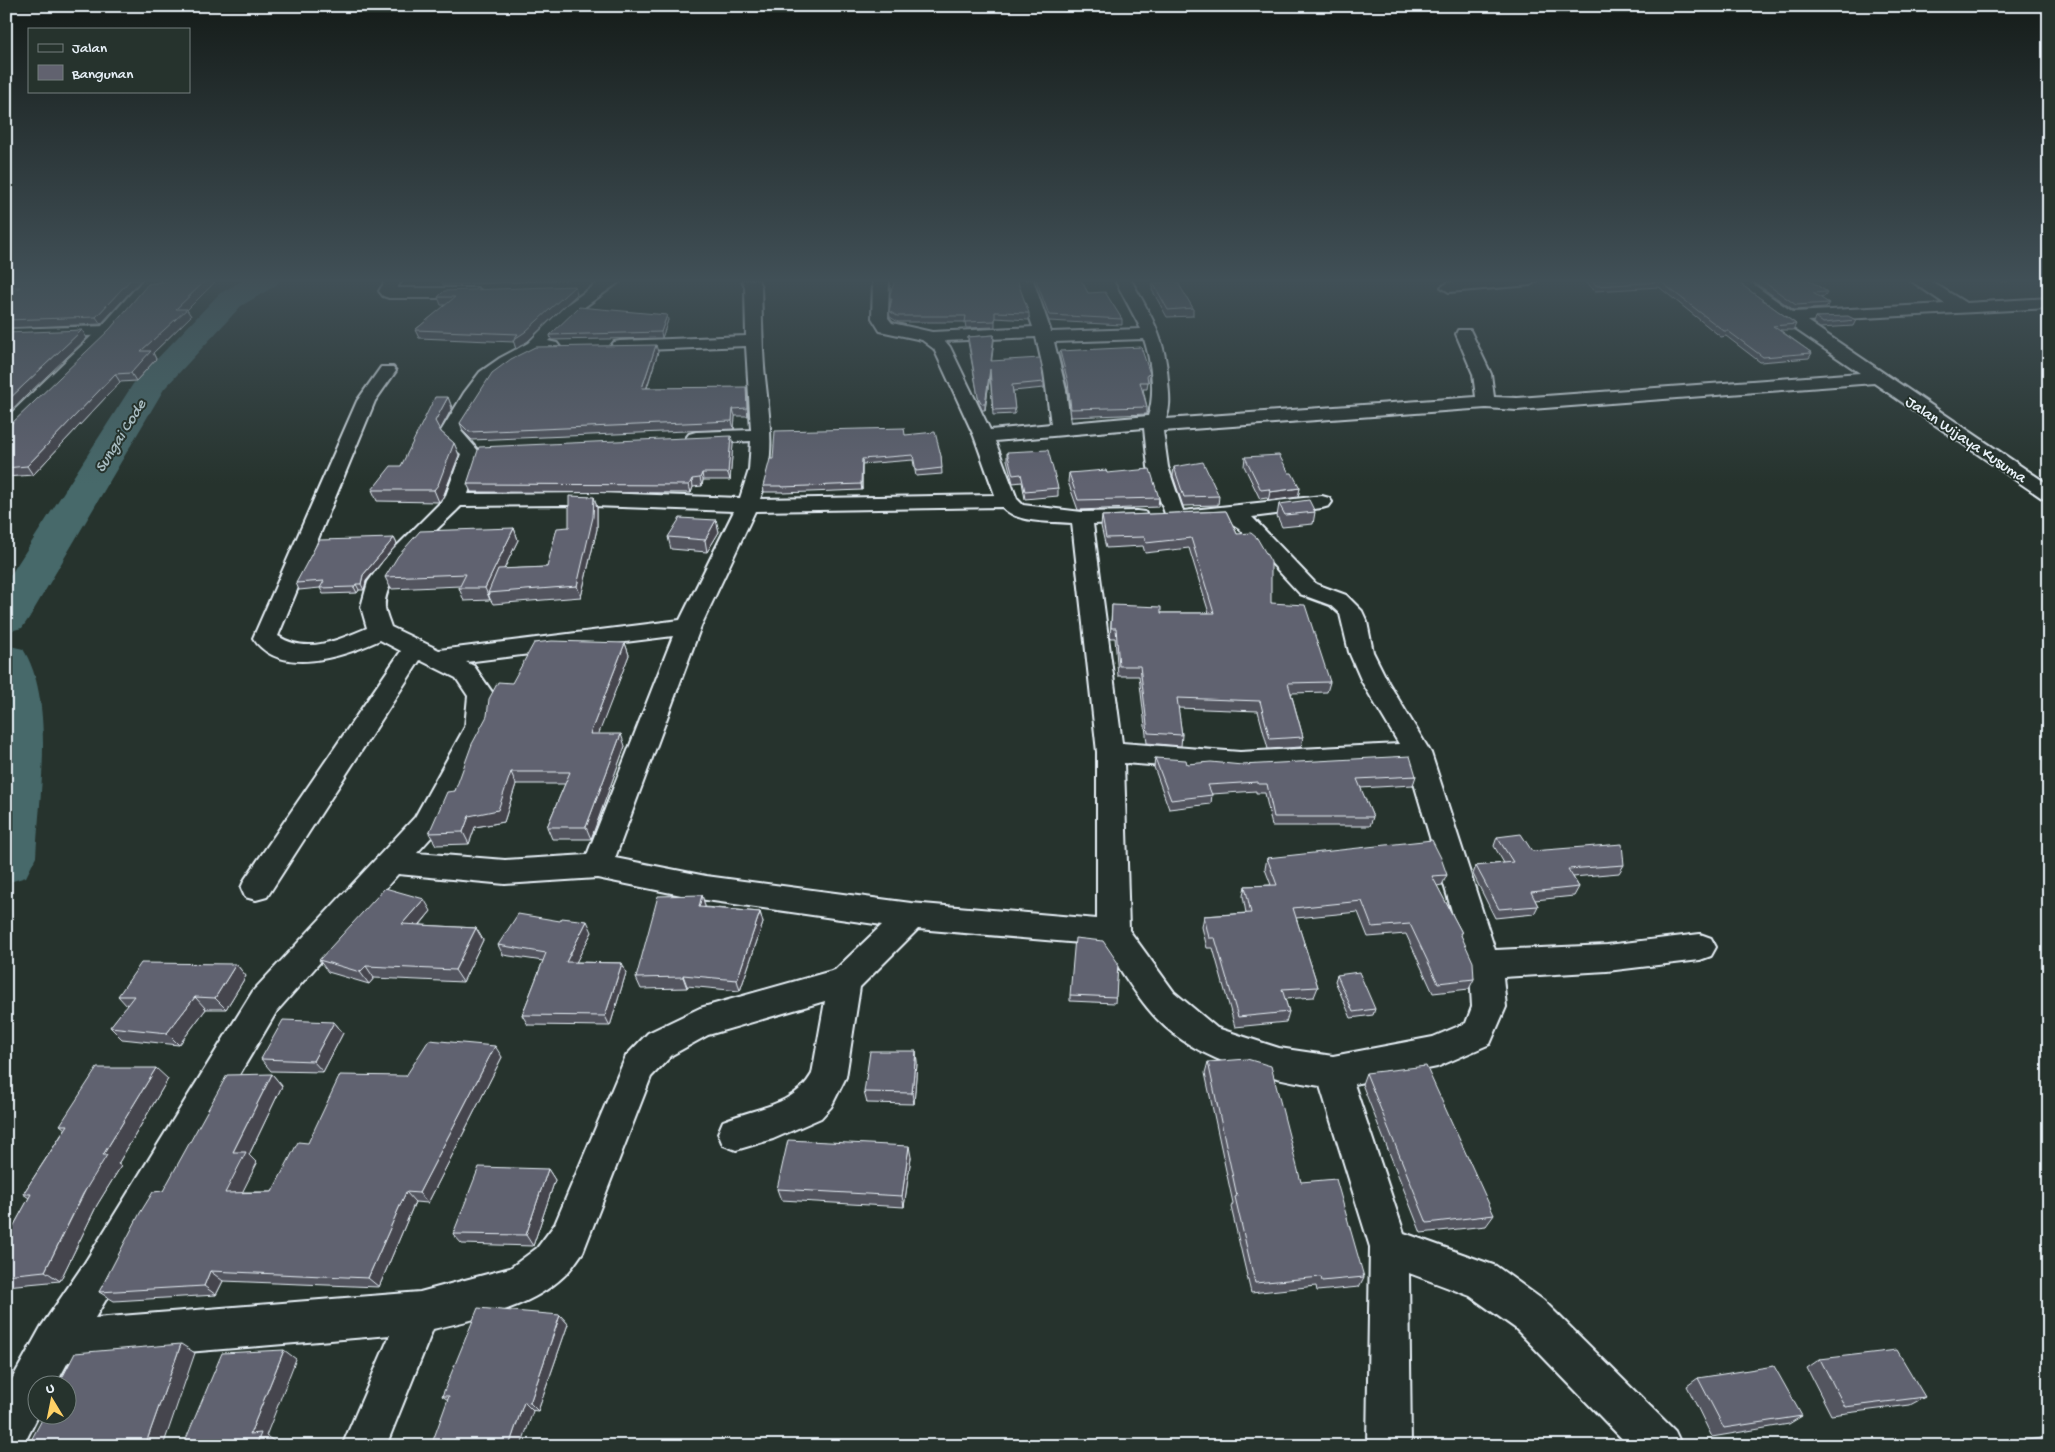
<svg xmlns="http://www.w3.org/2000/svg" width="2055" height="1452" viewBox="0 0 2055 1452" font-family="'Gochi Hand',sans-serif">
<rect width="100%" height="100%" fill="#26332d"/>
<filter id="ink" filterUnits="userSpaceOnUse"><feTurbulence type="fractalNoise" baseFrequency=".02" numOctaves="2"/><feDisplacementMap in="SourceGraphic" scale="10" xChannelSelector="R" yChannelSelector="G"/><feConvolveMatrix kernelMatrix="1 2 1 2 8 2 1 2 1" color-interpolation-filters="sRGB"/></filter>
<g filter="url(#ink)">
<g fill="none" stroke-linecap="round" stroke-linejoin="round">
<g fill="#46696b" fill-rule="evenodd">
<path d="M243,280H280L275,286L241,306L164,389L29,618L22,628L6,632V582L133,384L219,294Z"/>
<path d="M6,645L23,649C56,702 39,797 36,857L26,877L6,883Z"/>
</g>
<defs>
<g id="minor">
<path d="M386,280H402L397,288H477L485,293L477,298H389L383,296L379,291Z"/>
<path d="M602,280H622L576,313L548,341L557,343L560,347L557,351L537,352L499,374L486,387L461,431L481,454L468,494L601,493L740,498L749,470L751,441L696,444L689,442L686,438L689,434L696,432L751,430L746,346L620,351L614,350L611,346L614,342L620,341L746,336L745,287L742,280H758L761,287C762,314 762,340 764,367C768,412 778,455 760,499L995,495L974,436L934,349L922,340L880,331L872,318L873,280H889L888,318L892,323L932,332L1033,327L1017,280H1033L1051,332L1141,329L1115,280H1131C1151,315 1166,340 1168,381C1169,395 1171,406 1166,419L1476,397L1473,374L1456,334L1458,330H1470L1472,334L1491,374L1494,397L1517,398L1860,373L1782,320L1728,280H1747L1793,312L1945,304L1910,280H1929L1966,303L2049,298V308L1807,321L2049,485V500L2042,498L1874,383L1517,410L1486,408L1163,431L1168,467L1183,511L1322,496L1329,498L1332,502L1329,506L1322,508L1252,517L1316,584L1346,595L1362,611L1367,622L1373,652L1388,682L1431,753L1495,950L1607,945L1700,934L1711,938L1716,947L1711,956L1700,960L1607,971L1503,977L1506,1007L1490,1044L1437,1067L1354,1084L1404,1233L1496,1266L1543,1300L1675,1431L1682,1446H1629L1515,1328L1470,1296L1409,1273L1411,1446H1367L1370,1247L1320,1086C1261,1077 1189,1059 1150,1011C1133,991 1119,967 1104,945L918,929L860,987L846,1077L831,1107L821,1118L773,1139L736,1150L723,1145L718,1133L723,1121C755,1108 794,1106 812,1074L825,1001L708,1035L672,1055L651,1077L583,1252C577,1260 571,1270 564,1276C529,1309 478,1318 433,1329L386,1446H342L390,1335L68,1362L56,1384H38V1414H39L23,1446H6V1390L41,1327L84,1264L253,991L415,817L465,727L468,696L456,678L420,660L267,897L256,900L245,897L241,888L245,879L401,651L380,640C345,656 280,679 253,638L357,401L381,367H393L396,371L375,401L278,636C307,655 338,640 367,628L361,607L368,582L387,556L445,498L461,454L447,442L441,431L464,393L480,372L500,358L528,343L565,306ZM1036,337L1044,372L1051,424L990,430L950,347L945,341ZM1144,339C1151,361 1156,394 1148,416L1070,423L1066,390L1054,342ZM1144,428L1148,467L1167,519L1174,521L1182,518L1191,521L1226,520L1239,528L1300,594L1330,605L1340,614L1349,652L1362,682L1399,744L1240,752L1122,743L1093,524L1145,522L1148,517L1145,512L1137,511L1082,512L1023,505L1017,499L995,441ZM565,505L734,511L680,620L439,650L391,627C389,621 386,614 385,608C382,574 439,529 461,506ZM1002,507C1018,524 1050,521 1072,523L1097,752V919L911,903L706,876L615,858L701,626L755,511ZM673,636L587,855L505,860L417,853L435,833L491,727L494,695L474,666L466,662ZM1124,763L1240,772L1408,763L1470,972L1472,1007L1466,1023L1433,1037L1333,1056L1279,1048L1217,1028L1174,992L1129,930ZM398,874L505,884L597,878L706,900L882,925L835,970L700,1008L648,1033L626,1056L555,1224L537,1248L510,1268L420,1292L95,1318L277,1011Z"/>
<path d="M1473,280H1538L1530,285L1449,292L1441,287L1449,282Z"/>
<path d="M107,326L113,327L115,331L113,335L6,339V329Z"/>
</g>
<path id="secondary" d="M143,280H160L113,335L13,433L6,435V418L101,327Z"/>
</defs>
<use href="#minor" stroke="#e8f1f8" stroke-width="4"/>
<use href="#secondary" stroke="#e8f1f8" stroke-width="3"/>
<use href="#minor" fill="#26332d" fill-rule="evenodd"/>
<use href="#secondary" fill="#26332d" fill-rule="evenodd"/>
</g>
<g fill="#53545f" stroke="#e8f1f8">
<path d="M10,280H141L101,324L6,328V295H7H6V282H9Z"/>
<path d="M174,280H217L187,310L191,316L153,353L156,359L136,381L120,382L33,475L6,477V427L9,426Z"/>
<path d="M441,280H569L443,285Z"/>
<path d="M1034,280H1081L1088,293L1122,319V325L1049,321Z"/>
<path d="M1582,280H1735L1796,324L1793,330H1780L1812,353L1809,358L1760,362L1726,336L1721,337L1659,287L1595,291Z"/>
<path d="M1751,280H1809L1827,292L1824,297L1820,298L1829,303L1826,308L1794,310Z"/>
<path d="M1993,280H2027L1997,282Z"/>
<path d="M1153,283L1193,308V316L1167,317L1152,290Z"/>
<path d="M577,294L528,341L516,349L514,342L419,338L415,330L446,305H441L438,297Z"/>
<path d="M890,299L1029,313V320L995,318V327L966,328L965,322H898L890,317L889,311L891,305Z"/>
<path d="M1815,317L1856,320L1853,326L1820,328L1813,323Z"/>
<path d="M668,320L662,338L551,340L550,335Z"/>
<path d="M994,335L991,361L1044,382V388L1013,391L1015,414L993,415L990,375L985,410H982L979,402L968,342V337Z"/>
<path d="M1060,351L1150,374L1149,382H1148L1147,389H1143L1147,407V414L1071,417L1068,390L1060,358Z"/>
<path d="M658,352L647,388L747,394L748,416H735L734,429L472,440L463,431L460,423Z"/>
<path d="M448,397L452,408L440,430L441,432L454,443L459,455L443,497L439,502L377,501L372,490L401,466Z"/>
<path d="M905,435L941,456L942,474L916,476L913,460L862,464V490L783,493V492H764L763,486Z"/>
<path d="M733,444L730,480H703L702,486L693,487L691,493L471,492L467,484Z"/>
<path d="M1007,452L1058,488V496L1025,499L1022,482L1013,483L1007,460Z"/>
<path d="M1245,457L1289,473L1300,488L1298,497L1268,501L1267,498L1260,499L1244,466Z"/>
<path d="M1174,467L1219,496L1218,505L1183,506L1173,476Z"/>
<path d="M1069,473H1107L1159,498L1158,507L1078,510L1068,482Z"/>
<path d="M594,497L597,508V529L581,597L493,604L490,599V600L464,601L459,588L460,586L391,589L385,577L514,528L518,540L504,569L547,567L569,527Z"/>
<path d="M1279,504L1315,512L1313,524L1282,527L1277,516Z"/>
<path d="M1226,511L1271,603L1330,682L1327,692L1291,693L1303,737L1301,747L1268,749L1258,711L1178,708L1182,735L1181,746L1147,743L1139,676H1118L1115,638H1110L1112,605L1161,613H1209L1189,548L1145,553L1143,546L1106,548L1101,526L1102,516Z"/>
<path d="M716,520L719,532L707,552L671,549L668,537Z"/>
<path d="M394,538L397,544L366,581L364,590H359L357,593L323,594L320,588L299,590L296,583Z"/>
<path d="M625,643L629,655L598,734L625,746L591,839H552L547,827L565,784H516L504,822L475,827L469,844L436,845L429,833L455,791L512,683Z"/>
<path d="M1155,758L1187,764L1416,776L1413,785L1360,788L1373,817L1370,826H1272L1265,793H1256V791L1212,794L1211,804L1169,809L1154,767Z"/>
<path d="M1497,837L1532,851L1624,865L1619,873L1573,877L1579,887L1574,896L1535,900L1538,906L1534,914L1495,918L1473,874L1476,866L1504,863L1494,846Z"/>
<path d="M1267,858L1447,875L1442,885L1437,886L1462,933L1461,935L1474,979L1469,989L1433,993L1406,934L1368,937L1358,912L1296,918L1318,987L1314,997L1285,999L1289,1012L1286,1022L1235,1027L1213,948H1207L1202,927L1204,916L1246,913L1243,896L1245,886L1271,885L1265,869Z"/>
<path d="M702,895L705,907L760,912L763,923L740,991L687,986V988L641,989L636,978Z"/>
<path d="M431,911L420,925L476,928L483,940L463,982L374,978L369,984L328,972L319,960Z"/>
<path d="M592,932L576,962L622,963L626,973L610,1026L528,1025L522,1015L543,961L503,955L498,945Z"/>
<path d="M1118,963L1115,1003L1070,1001V995Z"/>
<path d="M236,964L246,976L226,1009H206L179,1045L122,1039L110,1027L127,1006L118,996Z"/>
<path d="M1337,975L1375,1009L1373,1015L1351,1018L1335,981Z"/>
<path d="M334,1022L343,1033L323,1072L271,1071L261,1059Z"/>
<path d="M916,1051L917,1063L914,1104L867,1103L864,1092Z"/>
<path d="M502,1057L428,1203L415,1202L379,1287L223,1281L216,1295L114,1301L99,1292L163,1191L272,1074L282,1086L249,1155L257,1163L242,1192H272L308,1143L406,1076Z"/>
<path d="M1208,1062L1301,1182L1364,1277L1359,1287L1317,1291L1316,1286L1251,1293L1231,1207L1233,1203L1205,1073Z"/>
<path d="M1366,1073L1494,1215L1486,1226L1421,1233L1362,1084Z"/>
<path d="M168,1079L118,1164L121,1166L97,1205L60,1281L6,1286V1240L29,1198L23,1194L65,1129L60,1125Z"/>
<path d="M911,1157L904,1207L781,1200L777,1189Z"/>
<path d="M548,1169L555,1180L533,1246L462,1244L453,1234Z"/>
<path d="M560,1315L568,1324L538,1411L448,1400L442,1396Z"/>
<path d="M1820,1359L1925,1397L1910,1405L1831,1415L1807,1368Z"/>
<path d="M1698,1378L1802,1416L1789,1424L1712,1437L1687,1386Z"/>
<path d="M2020,1441L2049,1446H2009Z"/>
</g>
<g fill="#44454e" stroke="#e8f1f8">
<path d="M130,280H141L101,324L96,317Z"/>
<path d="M206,280H217L187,310L191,316L153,353L156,359L136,381L131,373L141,351L176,309Z"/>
<path d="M575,286L577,294L528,341L516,349L513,340Z"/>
<path d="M667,315L668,320L662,338L661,332Z"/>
<path d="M82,330L87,338L6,415V402Z"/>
<path d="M994,335V341L991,366V361Z"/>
<path d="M656,345L658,352L644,396L642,388Z"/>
<path d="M990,369V375L985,410V404Z"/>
<path d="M115,374L120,382L33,475L27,466Z"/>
<path d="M746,387L747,394L748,416L747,408Z"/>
<path d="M448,397L452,408L439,432L435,421Z"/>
<path d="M733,409L735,416L734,429L732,421Z"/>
<path d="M731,436L733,444L730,480L728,473Z"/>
<path d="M454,443L459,455L443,497L439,502L434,490Z"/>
<path d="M862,459V490L861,484Z"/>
<path d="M702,473L703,480L702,486L700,478Z"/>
<path d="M692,479L693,487L691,493L689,485Z"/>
<path d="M1300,488L1298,497L1268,501L1270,492Z"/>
<path d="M594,497L597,508V529L581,597L577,586Z"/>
<path d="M716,520L719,532L707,552L705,540Z"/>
<path d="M514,528L518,540L493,592L488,593L490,599V600L485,588Z"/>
<path d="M394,538L397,544L366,581L364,590L361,584L363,575Z"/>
<path d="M356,584L359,590L357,593L354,587Z"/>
<path d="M625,643L629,655L594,746L590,734Z"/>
<path d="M621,734L625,746L591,839L586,827Z"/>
<path d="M511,772L516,784L504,822L475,827L469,844L463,832L469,816Z"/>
<path d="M702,895L705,906L703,918L699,907Z"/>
<path d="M424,899L431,911L410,936L402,924Z"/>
<path d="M760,912L763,923L740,991L737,980Z"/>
<path d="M587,921L592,932L571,972L566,962Z"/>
<path d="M476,928L483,940L463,982L455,970Z"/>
<path d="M622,963L626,973L610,1026L605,1016Z"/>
<path d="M236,964L246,976L226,1009L215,998Z"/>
<path d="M366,966L374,978L369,984L360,972Z"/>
<path d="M683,975L687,986V988L683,977Z"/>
<path d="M195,997L206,1009L179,1045L167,1033Z"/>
<path d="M334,1022L343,1033L323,1072L313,1061Z"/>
<path d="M495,1046L502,1057L428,1203L419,1193Z"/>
<path d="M916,1051L917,1063L914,1104L912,1093Z"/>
<path d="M156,1068L168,1079L118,1164L121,1166L97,1205L60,1281L45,1271L103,1155Z"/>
<path d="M272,1074L282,1086L249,1155L257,1163L237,1203L225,1193L233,1152Z"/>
<path d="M909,1146L911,1157L904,1207L902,1196Z"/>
<path d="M548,1169L555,1180L533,1246L526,1235Z"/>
<path d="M406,1192L415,1202L379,1287L368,1278Z"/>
<path d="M210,1271L223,1281L216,1295L204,1286Z"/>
<path d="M560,1315L568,1324L538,1411L530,1403Z"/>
<path d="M181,1344L195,1353L163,1446H145Z"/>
<path d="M284,1350L296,1359L266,1436L274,1441L273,1446H256L250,1434Z"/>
<path d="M524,1402L533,1411L521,1446H509Z"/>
</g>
<g fill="#61626f" stroke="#e8f1f8">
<path d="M10,280H130L96,317L6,320V295L20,287H6V282H9Z"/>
<path d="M174,280H206L176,309H187L141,351H151L131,373L115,374L27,466L6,468V427L9,426L110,329L148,284Z"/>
<path d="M895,280H1017L1029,313L995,312V321L965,322L966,316H897L889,311L892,299H890V294Z"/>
<path d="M1036,280H1081L1088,293L1105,292L1122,319L1049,315Z"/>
<path d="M1590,280H1735L1796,324L1773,326L1812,353L1763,357L1728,331H1724L1661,282L1597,286Z"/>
<path d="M1761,280H1809L1827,292L1813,293L1829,303L1796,305Z"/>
<path d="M1177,281L1193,308L1168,310L1153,283Z"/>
<path d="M575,286L525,332L513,340L518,334L415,330L455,297H438L444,291Z"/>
<path d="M579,307L667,315L661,332L550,335Z"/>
<path d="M1848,316L1856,320L1823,323L1815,317Z"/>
<path d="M82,330L6,402V333Z"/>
<path d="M994,335L991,361L1040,358L1044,382L1012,385L1015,409L993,410L990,369L985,404H982L978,397L968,337Z"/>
<path d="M656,345L642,388L746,387L747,408L733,409L732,421L469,432L460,423L492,373L511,359L535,347Z"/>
<path d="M1141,347L1150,374L1147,375L1148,382H1140L1147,407L1071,409L1068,382L1060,351Z"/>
<path d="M435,397H448L435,421L441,432L454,443L438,485L434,490H372L391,466H401Z"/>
<path d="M904,428L905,435L935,432L941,456L942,468L916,471L913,455L862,459L861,484L782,487V486H763L770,459H773L775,431Z"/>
<path d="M731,436L728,473H702L700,478L692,479L689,485L467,484L479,447Z"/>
<path d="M1048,450L1058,488L1025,491L1021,474L1013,475L1007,452Z"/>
<path d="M1279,455L1289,473H1292L1300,488L1270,492L1269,489L1261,490L1245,457Z"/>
<path d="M1203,462L1219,496L1184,497L1174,467Z"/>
<path d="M1150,469L1159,498L1078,500L1069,473L1106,470L1107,473Z"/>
<path d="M569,496L594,497L593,517L577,586L488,593L498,569L547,567L557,528L569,527Z"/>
<path d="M1309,500L1315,512L1285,515L1279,504Z"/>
<path d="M1226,511L1237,534L1251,533L1257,538L1271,562V603L1305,605L1330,682L1288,683L1303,737L1270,739L1260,701L1177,698L1182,735L1148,733L1140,666H1119L1116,628H1111L1112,605L1161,607V613H1214L1191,538L1146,543L1144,537L1106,538L1102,516Z"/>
<path d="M680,518L716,520L705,540L668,537Z"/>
<path d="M514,528L485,588H459L466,574L385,577L398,556L420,531Z"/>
<path d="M394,538L363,575L361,584H356L354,587L320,588L324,581L296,583L319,540Z"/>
<path d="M552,641L625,643L590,734H621L586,827H547L570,772H511L498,810L469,816L463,832L429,833L447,792L455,791L472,744L487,716L489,699L498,682L512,683L534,643Z"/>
<path d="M1410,756L1416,776L1357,779L1373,817H1274L1267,784H1258V782L1208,785L1212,795L1171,800L1155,758L1186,760L1187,764L1211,762L1242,765Z"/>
<path d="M1521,834L1532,851L1622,844L1624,865L1568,869L1579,887L1531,892L1538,906L1499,909L1476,866L1513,862L1497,837Z"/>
<path d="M1432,840L1441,858L1447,875L1432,876L1462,933H1460L1473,962L1474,979L1438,983L1410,924L1372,927L1362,901L1293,908L1318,987L1282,989L1289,1012L1238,1017L1215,938H1209L1204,916L1251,913L1245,886L1277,885L1267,858Z"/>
<path d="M385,888L424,899L402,924L476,928L455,970L366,966L360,972L319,960Z"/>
<path d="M702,895L699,907L760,912L737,980L683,975V977L636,978L658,896Z"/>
<path d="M518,914L560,921L562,918L587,921L566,962L622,963L605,1016L522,1015L546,953L498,945Z"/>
<path d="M1075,938L1103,941L1118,963L1116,997L1070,995Z"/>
<path d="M141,963L236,964L215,998L195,997L167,1033L110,1027L134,996H118Z"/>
<path d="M1359,972L1375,1009L1353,1012L1337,975Z"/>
<path d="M283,1020L334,1022L313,1061L261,1059Z"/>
<path d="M429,1040L495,1046L419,1193L406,1192L368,1278L210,1271L204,1286L99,1292L140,1213L153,1192L163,1191L227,1075L272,1074L233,1152H246L225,1193L272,1192L298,1142L308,1143L340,1075L406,1076Z"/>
<path d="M870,1051H916L912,1093L864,1092Z"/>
<path d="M1247,1059L1271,1066L1301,1182L1336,1179L1364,1277L1322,1281L1321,1277L1255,1283L1235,1197L1237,1196L1208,1062Z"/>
<path d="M1426,1066L1494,1215L1427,1223L1366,1073Z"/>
<path d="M97,1068H156L103,1155H107L83,1194L45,1271L6,1275V1240L31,1194H23L68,1125H60Z"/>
<path d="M788,1140L909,1146L902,1196L777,1189Z"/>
<path d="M479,1167L548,1169L526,1235L453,1234Z"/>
<path d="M478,1308L560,1315L530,1403L524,1402L509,1446H431L449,1396H442Z"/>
<path d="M181,1344L145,1446H28L45,1414H68V1384H59L75,1353Z"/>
<path d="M284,1350L250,1434L261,1433L256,1446H183L222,1353Z"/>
<path d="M1897,1350L1925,1397L1845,1407L1820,1359Z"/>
<path d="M1774,1366L1802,1416L1724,1428L1698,1378Z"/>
<path d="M2049,1437V1446H2023L2020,1441Z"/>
</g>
</g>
<linearGradient id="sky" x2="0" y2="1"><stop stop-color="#151c19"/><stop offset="0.58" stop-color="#415057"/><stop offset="1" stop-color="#415057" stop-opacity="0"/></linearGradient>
<rect width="2055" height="484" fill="url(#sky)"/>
<g text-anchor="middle" stroke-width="4" stroke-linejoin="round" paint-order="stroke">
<g font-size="16" font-style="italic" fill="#a7bbc0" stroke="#26332d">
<text transform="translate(119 435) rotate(-58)" y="6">Sungai Code</text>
</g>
<g font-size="16" fill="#e8f1f8" stroke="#26332d">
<text transform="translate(1967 438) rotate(34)" y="6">Jalan Wijaya Kusuma</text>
</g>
</g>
<rect width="2055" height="1452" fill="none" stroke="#26332d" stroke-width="25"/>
<rect x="12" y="12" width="2030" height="1427" fill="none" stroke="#e8f1f8" stroke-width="2" filter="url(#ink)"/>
<rect x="28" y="28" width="162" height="65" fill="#26332d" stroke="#747f7e"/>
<rect x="38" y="44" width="25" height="8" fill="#26332d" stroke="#747f7e"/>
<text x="72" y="52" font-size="15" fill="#e8f1f8">Jalan</text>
<rect x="38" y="65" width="25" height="15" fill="#61626f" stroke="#747f7e"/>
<text x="72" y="78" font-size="15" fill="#e8f1f8">Bangunan</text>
<g transform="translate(52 1400) rotate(350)"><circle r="24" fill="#26332d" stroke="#747f7e"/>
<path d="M0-4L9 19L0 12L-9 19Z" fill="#ffd166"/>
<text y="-8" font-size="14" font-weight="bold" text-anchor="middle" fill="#e8f1f8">U</text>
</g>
</svg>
